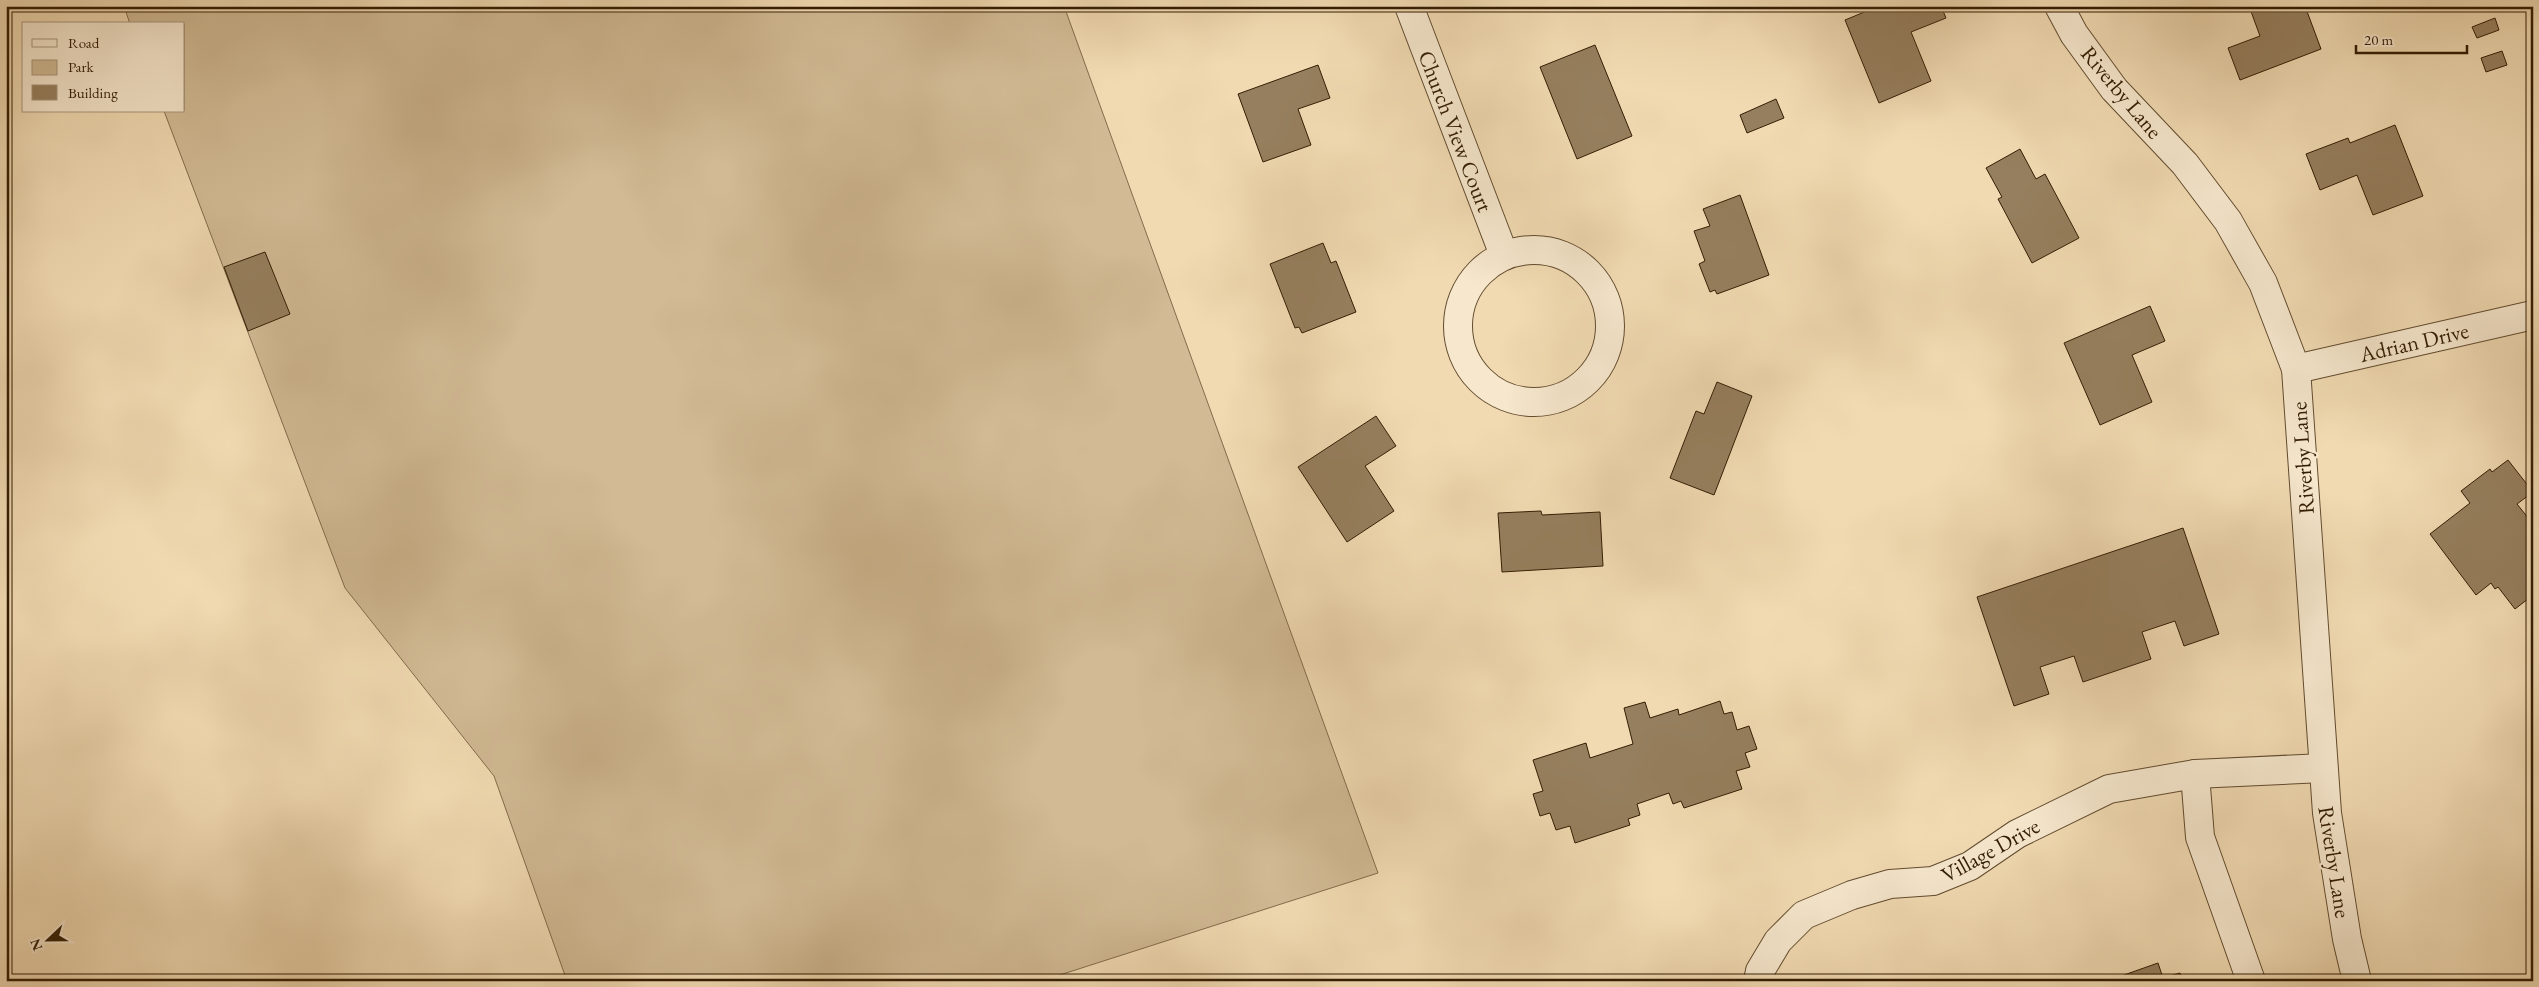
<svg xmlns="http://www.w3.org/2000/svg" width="2539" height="987" viewBox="0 0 2539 987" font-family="'EB Garamond',serif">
<rect width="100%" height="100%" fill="#f1dab2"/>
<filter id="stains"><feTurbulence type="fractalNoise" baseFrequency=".004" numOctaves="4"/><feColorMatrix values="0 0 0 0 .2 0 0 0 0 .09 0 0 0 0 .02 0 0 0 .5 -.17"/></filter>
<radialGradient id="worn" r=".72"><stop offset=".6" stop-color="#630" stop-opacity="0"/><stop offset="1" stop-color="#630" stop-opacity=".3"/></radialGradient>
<path fill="#d1ba94" stroke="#826c4c" d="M124,6H1064L1378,873L1041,981H567L494,776L345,588L164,111H184V24H130Z"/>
<g fill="#967f5e" stroke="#331d03">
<path d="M1879,6H1941L1946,18L1911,32L1931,81L1879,103L1845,20Z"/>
<path d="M2249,6H2305L2321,49L2240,80L2228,48L2260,36Z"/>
<path d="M2495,18L2499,30L2477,38L2472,27Z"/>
<path d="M1595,45L1632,136L1577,159L1540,67Z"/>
<path d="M2502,51L2507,65L2486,72L2481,58Z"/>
<path d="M1318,65L1330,98L1298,109L1311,145L1263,162L1238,94Z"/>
<path d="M1776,99L1784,118L1747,133L1740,115Z"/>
<path d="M2395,125L2423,196L2373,215L2357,175L2320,190L2306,154L2348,138L2350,143Z"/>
<path d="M2020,149L2036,179L2045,174L2079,238L2032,263L1998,199L2002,197L1986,168Z"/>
<path d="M1740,195L1769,275L1717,294L1715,290L1710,292L1699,264L1705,261L1694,231L1710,226L1703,209Z"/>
<path d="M1323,243L1331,263L1336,261L1356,312L1302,333L1299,327L1295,328L1270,264Z"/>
<path d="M265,252L290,314L248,331L224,267Z"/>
<path d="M2150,306L2165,341L2132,355L2152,402L2100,425L2064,343Z"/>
<path d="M1717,382L1752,396L1714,495L1670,478L1696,411L1704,414Z"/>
<path d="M1376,416L1396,446L1365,466L1394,511L1347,542L1298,467Z"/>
<path d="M2508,460L2533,492L2517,504L2533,524V595L2515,609L2498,587L2495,589L2491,583L2476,595L2430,534L2470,503L2461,491L2490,469L2492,472Z"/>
<path d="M1541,511L1542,515L1600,512L1603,566L1502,572L1498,513Z"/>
<path d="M2183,528L2219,634L2184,646L2175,621L2142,632L2151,659L2083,682L2074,656L2040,667L2049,694L2014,706L1977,597Z"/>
<path d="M1720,701L1724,714L1732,712L1737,730L1749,726L1757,749L1745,753L1750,767L1736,771L1742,789L1684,808L1681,801L1673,804L1669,793L1637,804L1640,815L1628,819L1630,825L1575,843L1570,826L1556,830L1550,813L1540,816L1533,794L1543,791L1533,760L1586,743L1590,758L1633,744L1624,708L1645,702L1650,718L1678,709L1679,715Z"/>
<path d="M2158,963L2163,978L2180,973L2183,981H2107Z"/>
</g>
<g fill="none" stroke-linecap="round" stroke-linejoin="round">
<defs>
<g id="street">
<path d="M1409,6L1504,255"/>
<path d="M2059,6L2074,34L2114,89L2185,164L2228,221L2263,283L2296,369L2327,813L2347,939L2357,981"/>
<circle cx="1534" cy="326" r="76"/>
<path d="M2296,369L2533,315"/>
<path d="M2195,774L2200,837L2251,981"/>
<path d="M1758,981L1760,971L1778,941L1804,915L1852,895L1890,884L1933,881L1970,866L2017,834L2109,789L2195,774L2323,768"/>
</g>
</defs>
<use href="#street" stroke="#624c2f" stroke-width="30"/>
<use href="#street" stroke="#f6e7cd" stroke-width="28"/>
</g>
<g text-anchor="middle" stroke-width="4.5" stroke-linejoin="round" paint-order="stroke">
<g font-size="22" fill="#331d03" stroke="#f6e7cd">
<text transform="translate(2122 92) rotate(50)" y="8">Riverby Lane</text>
<text transform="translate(1456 131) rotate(69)" y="8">Church View Court</text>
<text transform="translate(2414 342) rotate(-13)" y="8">Adrian Drive</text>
<text transform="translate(2302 458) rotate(-94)" y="8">Riverby Lane</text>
<text transform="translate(1990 850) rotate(-29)" y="8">Village Drive</text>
<text transform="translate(2335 862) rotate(81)" y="8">Riverby Lane</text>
</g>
</g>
<rect width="2539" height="987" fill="none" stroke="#f1dab2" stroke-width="25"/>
<rect x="8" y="8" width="2524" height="972" fill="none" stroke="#331d03" stroke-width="2.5"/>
<rect x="12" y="12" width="2514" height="962" fill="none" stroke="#331d03"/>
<rect x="22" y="22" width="162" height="90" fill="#f6e7cd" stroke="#a8967c"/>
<rect x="32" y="39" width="25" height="8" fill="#f6e7cd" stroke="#a8967c"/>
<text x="68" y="48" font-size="15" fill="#331d03">Road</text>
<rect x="32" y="60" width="25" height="15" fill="#d1ba94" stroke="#a8967c"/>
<text x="68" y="72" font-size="15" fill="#331d03">Park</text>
<rect x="32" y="85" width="25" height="15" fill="#967f5e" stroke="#a8967c"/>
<text x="68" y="98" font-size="15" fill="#331d03">Building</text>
<g transform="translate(48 940) rotate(248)" stroke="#f6e7cd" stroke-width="4" paint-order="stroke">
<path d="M0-4L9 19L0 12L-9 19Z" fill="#331d03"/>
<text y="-8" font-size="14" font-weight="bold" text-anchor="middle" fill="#331d03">N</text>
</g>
<path d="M2356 45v8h111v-8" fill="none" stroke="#331d03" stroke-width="2.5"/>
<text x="2364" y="45" font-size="15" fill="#331d03" stroke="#f6e7cd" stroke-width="4" paint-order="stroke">20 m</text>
<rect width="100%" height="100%" filter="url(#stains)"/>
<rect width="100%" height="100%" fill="url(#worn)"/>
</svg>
